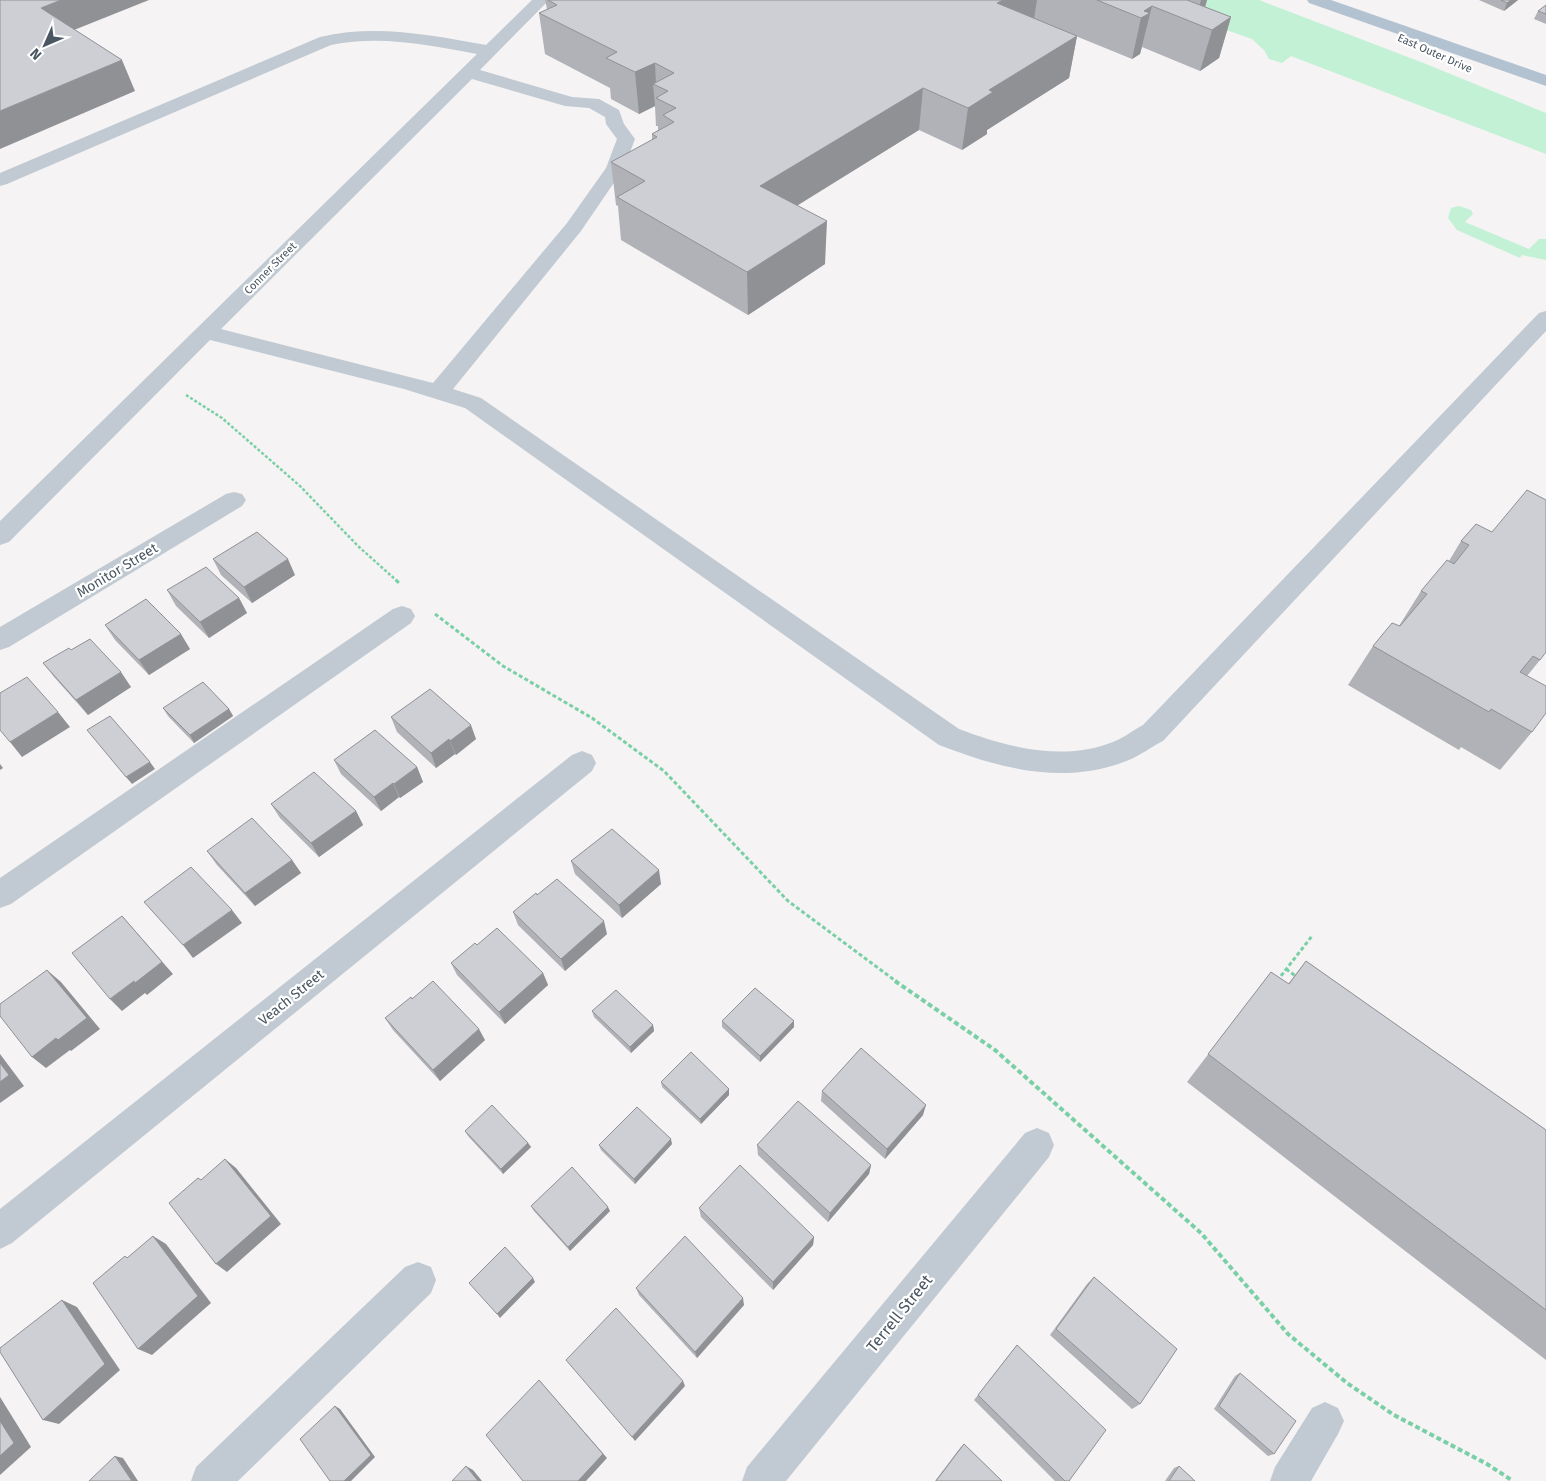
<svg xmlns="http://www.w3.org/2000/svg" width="1546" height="1481" viewBox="0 0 1546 1481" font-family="'Fira Sans',sans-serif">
<rect width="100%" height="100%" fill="#f5f3f3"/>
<g fill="#c3f1d5">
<path d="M1155,0H1259L1426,64L1546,113V154L1291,56L1282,63L1269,59L1264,50L1252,39L1229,31H1198Z"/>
<path d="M1459,206L1471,210L1473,214L1465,222L1529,249L1539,239H1546V260L1522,255L1520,258L1457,230L1448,218L1451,208Z"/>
</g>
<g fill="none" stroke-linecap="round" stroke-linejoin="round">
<path stroke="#7ad0a6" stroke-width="2.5" stroke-dasharray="3 2" stroke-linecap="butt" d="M186,395L222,418L300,486L358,546L397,581"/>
<g stroke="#7ad0a6" stroke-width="3" stroke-dasharray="4 2.5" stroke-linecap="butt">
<path d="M396,580L400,584"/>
<path d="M435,614L503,666L592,718L664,771L788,901L897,982"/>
<path d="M1286,969L1297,977"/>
<path d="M1277,981L1312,936"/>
</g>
<path stroke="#7ad0a6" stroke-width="4" stroke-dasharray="5 3" stroke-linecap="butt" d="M895,981L995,1050L1201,1233L1288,1334L1347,1383L1394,1415L1487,1464L1513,1481"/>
<g fill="#c1cad2" fill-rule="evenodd">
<path d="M532,0H549L480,70L572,97L599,99L619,110L624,124L635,139L624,168L581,231L453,389L481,398L959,729C1006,747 1064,762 1113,742C1124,738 1133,730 1143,725L1539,313L1546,311V331L1163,741C1151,747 1141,755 1129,760C1065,786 1001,769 939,745L465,408L404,389L210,340L9,542L0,545V521L477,54C428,45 380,35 331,45L7,184L0,186V173L320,37C376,24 430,35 486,45ZM472,79L565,106L589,108L605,117L606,124L617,139L606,168L567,223L433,383L221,329Z"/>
<path d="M234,492L242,494L246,500L242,506L9,647L0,650V627L226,494Z"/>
<path d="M402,606L411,609L415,616L411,623L11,904L0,908V878L393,609Z"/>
<path d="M582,751L592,755L596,763L592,771L12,1243L0,1249V1209L572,755Z"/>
<path d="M1037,1128L1049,1133L1054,1145L1049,1157L786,1481H742L747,1467L1025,1133Z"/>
<path d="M418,1262L431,1267L436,1280L431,1293L238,1481H191L196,1467L405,1267Z"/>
<path d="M1325,1402L1338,1408L1344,1421L1338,1434L1311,1481H1270L1275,1467L1312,1408Z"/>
</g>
<path fill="#b3c2d1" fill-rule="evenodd" d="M1307,0H1331L1546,75V86L1309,3Z"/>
</g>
<g fill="#b0b2b7">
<path d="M545,0H1207L1205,7L1231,17L1219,58L1200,71L1142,47L1140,54L1132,59L1034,19L1077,36L1069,78L987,130V134L962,150L919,130L797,205L825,264L748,315L621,240L618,206L616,205L611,162L652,140V134L658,130V126H656L655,106L639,114L611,99L610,88L545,54L539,13L547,9Z"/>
<path d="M1479,0H1518L1504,11Z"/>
<path d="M1546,5V24L1534,19L1538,11Z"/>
<path d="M1476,524L1540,660L1527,676L1532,732L1500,770L1461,747L1459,750L1348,685L1373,646L1399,626L1421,591L1449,561L1461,541Z"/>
<path d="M213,559L295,575L252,603L221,575Z"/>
<path d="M167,590L239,598L247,613L209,638L176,606Z"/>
<path d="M105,625L190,649L149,675L115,640Z"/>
<path d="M71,650L131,687L88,715L55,678L43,663Z"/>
<path d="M163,708L229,709L233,716L194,743L168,716Z"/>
<path d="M391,717L476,739L456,755L455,754L436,768L397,732Z"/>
<path d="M334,760L417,767L423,782L400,798L399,797L381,811L341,774Z"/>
<path d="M271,804L356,811L363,825L319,857L280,818Z"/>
<path d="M207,851L292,860L301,873L255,906L217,865Z"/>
<path d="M571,861L661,884L622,918L575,874Z"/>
<path d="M513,912L607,934L565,971L518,925Z"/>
<path d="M1306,961L1546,1130V1360L1187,1082L1271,972L1288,984Z"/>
<path d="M451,963L543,973L548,985L505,1024L457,975Z"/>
<path d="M412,999L485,1040L440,1081L393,1030L385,1018Z"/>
<path d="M592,1011L653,1025L654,1031L631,1053L594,1017Z"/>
<path d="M722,1021H794V1027L760,1062L722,1027Z"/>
<path d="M661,1082L729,1089V1095L701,1124L662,1087Z"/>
<path d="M822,1091L923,1115L885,1159L821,1101Z"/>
<path d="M465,1131L528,1143L531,1147L503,1174L468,1136Z"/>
<path d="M672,1144L635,1184L601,1150L599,1145Z"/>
<path d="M757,1145L871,1165L869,1174L828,1222L758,1155Z"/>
<path d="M531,1206L610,1211L570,1251L534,1211Z"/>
<path d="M699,1208L814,1237L813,1245L773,1290L701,1217Z"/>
<path d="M1094,1277L1140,1404L1132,1409L1050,1335L1087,1284Z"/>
<path d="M636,1288L744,1305L697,1358L639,1295Z"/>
<path d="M1017,1345L1069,1481H1055L974,1400Z"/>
<path d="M1240,1373L1274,1454L1268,1456L1214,1409L1235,1376Z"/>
<path d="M964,1444L1002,1481H935L960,1448Z"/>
<path d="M1179,1466L1195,1481H1165L1174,1468Z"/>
</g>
<g fill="#909195">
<path d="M61,0H149L54,38L41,8Z"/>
<path d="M1003,0H1037L1034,19L997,3Z"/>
<path d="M1201,0H1207L1200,25L1195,23Z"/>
<path d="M1511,0H1518L1504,11L1507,3Z"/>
<path d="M1152,6L1140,54L1132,59L1141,18L1144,11Z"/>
<path d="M1231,17L1219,58L1200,71L1212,30Z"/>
<path d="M1077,36L1069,78L987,130V134L962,150L968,108L989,90Z"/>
<path d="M122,60L135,91L0,149V111Z"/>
<path d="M655,63L656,85L653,84L655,106L639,114L635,72Z"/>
<path d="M923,88L919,130L761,228L760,186Z"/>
<path d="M827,221L825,264L748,315L747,272Z"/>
<path d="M288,559L295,575L252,603L244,587Z"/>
<path d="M239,598L247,613L209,638L200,622Z"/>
<path d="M181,634L190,649L149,675L139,660Z"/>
<path d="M121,672L131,687L88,715L76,700Z"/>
<path d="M229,709L233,716L194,743L190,735Z"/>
<path d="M58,712L70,727L22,757L10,742Z"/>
<path d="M471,725L476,739L456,755L450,741Z"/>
<path d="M449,739L455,754L436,768L431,753Z"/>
<path d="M150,762L155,769L132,784L126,777Z"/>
<path d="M0,764L3,768L0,770Z"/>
<path d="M417,767L423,782L400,798L394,784Z"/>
<path d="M393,783L399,797L381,811L374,797Z"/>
<path d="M356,811L363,825L319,857L311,843Z"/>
<path d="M292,860L301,873L255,906L245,893Z"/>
<path d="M659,870L661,884L622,918L619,905Z"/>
<path d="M232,910L242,923L193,958L183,945Z"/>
<path d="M122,916L173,974L147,995L145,993L122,1011L110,999L134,981Z"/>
<path d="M604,921L607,934L565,971L561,959Z"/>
<path d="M47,970L61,982L100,1029L71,1051L70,1050L46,1068L32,1057Z"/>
<path d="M543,973L548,985L505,1024L499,1012Z"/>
<path d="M794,1021V1027L760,1062V1056Z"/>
<path d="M653,1025L654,1031L631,1053L630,1047Z"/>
<path d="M479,1029L485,1040L440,1081L433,1070Z"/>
<path d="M0,1054L24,1086L0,1103Z"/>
<path d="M729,1089V1095L701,1124L700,1119Z"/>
<path d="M926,1105L923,1115L885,1159L887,1149Z"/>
<path d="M671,1139L672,1144L635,1184L634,1179Z"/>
<path d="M528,1143L531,1147L503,1174L501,1169Z"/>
<path d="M225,1159L236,1168L281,1224L227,1272L216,1264Z"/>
<path d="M871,1165L869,1174L828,1222L830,1213Z"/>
<path d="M608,1207L610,1211L570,1251L568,1247Z"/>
<path d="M153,1236L166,1244L211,1303L152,1355L138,1349Z"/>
<path d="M814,1237L813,1245L773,1290V1282Z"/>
<path d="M533,1278L535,1282L500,1318L497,1314Z"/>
<path d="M743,1298L744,1305L697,1358L695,1352Z"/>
<path d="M62,1300L77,1307L120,1370L59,1424L43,1420Z"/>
<path d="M539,1380L607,1458L586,1481H578Z"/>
<path d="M683,1381L685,1386L635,1441L632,1437Z"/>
<path d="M0,1397L31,1447L0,1475Z"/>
<path d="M335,1406L340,1409L375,1457L351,1481H344Z"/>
<path d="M115,1456L123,1458L138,1481H132Z"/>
<path d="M466,1466L473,1470L482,1481H478Z"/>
</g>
<g fill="#cdcfd5" stroke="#909195">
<path d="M0,0H61L41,8L122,60L0,111Z"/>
<path d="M548,0H1003L997,3L1077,36L989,90L993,92L968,108L923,88L760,186L827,221L747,272L617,197L645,181L611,162L657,137L652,134L674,122L663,115L676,108L656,98L668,91L653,84L674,73L655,63L635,72L606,58L617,52L539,13L557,5Z"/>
<path d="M1097,0H1187L1231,17L1212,30L1152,6L1144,11L1150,13L1141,18Z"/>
<path d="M1501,0H1511L1507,3Z"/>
<path d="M1546,5V14L1538,11Z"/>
<path d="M1527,490L1546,500V652L1540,660L1533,656L1520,672L1546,686V713L1532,732L1491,709L1489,712L1373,646L1392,623L1400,626L1427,594L1421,591L1447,560L1454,564L1469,545L1461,541L1476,524L1492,532Z"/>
<path d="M257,532L288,559L244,587L213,559Z"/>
<path d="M206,567L239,598L200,622L167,590Z"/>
<path d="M146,599L181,634L139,660L105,625Z"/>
<path d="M90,639L121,672L76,700L43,663L69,648L71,650Z"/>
<path d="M27,677L58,712L10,742L0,730V693Z"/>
<path d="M203,682L229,709L190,735L163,708Z"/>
<path d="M430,689L471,725L450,741L449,739L431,753L391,717Z"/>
<path d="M110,716L150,762L126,777L87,730Z"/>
<path d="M375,730L417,767L394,784L393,783L374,797L334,760Z"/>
<path d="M314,772L356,811L311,843L271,804Z"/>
<path d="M252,818L292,860L245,893L207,851Z"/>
<path d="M612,829L659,870L619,905L571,861Z"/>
<path d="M191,867L232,910L183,945L144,902Z"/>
<path d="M557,879L604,921L561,959L513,912L536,893L537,895Z"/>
<path d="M122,916L162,962L135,983L134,981L110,999L72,953Z"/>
<path d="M497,928L543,973L499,1012L451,963L475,943L477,945Z"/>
<path d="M1306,961L1546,1130V1310L1208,1054L1271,972L1289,984Z"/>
<path d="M47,970L87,1018L58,1040L56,1038L32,1057L0,1016V1004Z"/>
<path d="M433,981L479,1029L433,1070L385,1018L411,997L412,999Z"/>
<path d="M755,988L794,1021L760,1056L722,1021Z"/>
<path d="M616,990L653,1025L630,1047L592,1011Z"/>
<path d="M861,1048L926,1105L887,1149L822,1091Z"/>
<path d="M691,1052L729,1089L700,1119L661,1082Z"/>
<path d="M0,1063L9,1075L0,1082Z"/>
<path d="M798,1101L871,1165L830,1213L757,1145Z"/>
<path d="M492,1105L528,1143L501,1169L465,1131Z"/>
<path d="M637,1107L671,1139L634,1179L599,1145Z"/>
<path d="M225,1159L271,1216L216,1264L169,1203L198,1178L201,1180Z"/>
<path d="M740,1165L814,1237L773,1282L699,1208Z"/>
<path d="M572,1167L608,1207L568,1247L531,1206Z"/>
<path d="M153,1236L198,1296L138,1349L93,1283L125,1256L127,1258Z"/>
<path d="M685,1236L743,1298L695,1352L636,1288Z"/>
<path d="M505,1247L533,1278L497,1314L469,1283Z"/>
<path d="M1094,1277L1177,1349L1140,1404L1056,1329Z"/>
<path d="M62,1300L105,1364L43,1420L0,1352V1348Z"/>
<path d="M616,1308L683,1381L632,1437L566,1360Z"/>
<path d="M1017,1345L1106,1430L1069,1481H1065L978,1395Z"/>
<path d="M1240,1373L1296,1421L1274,1454L1219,1406Z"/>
<path d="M539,1380L603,1454L578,1481H523L486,1435Z"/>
<path d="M335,1406L371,1455L344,1481H330L300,1439Z"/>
<path d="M0,1421L14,1443L0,1456Z"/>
<path d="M964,1444L1002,1481H936Z"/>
<path d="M115,1456L132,1481H89Z"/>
<path d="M466,1466L478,1481H452Z"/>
<path d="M1179,1466L1195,1481H1169Z"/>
</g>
<g text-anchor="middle" stroke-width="4.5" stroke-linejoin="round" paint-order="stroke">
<g font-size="11" fill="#4a5661" stroke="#fff">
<text transform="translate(1435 53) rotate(24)" y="4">East Outer Drive</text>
<text transform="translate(270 268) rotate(-45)" y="4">Conner Street</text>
</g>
<g font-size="14" fill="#4a5661" stroke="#fff">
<text transform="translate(117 570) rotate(-31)" y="5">Monitor Street</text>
<text transform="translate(291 997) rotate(-39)" y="5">Veach Street</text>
</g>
<g font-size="16" fill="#4a5661" stroke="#fff">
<text transform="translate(899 1313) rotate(-51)" y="6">Terrell Street</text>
</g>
</g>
<g transform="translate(45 45) rotate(225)" stroke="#ffffff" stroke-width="4" paint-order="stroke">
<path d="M0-4L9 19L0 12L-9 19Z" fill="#4a5661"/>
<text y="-8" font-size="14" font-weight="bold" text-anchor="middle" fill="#4a5661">N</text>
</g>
</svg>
